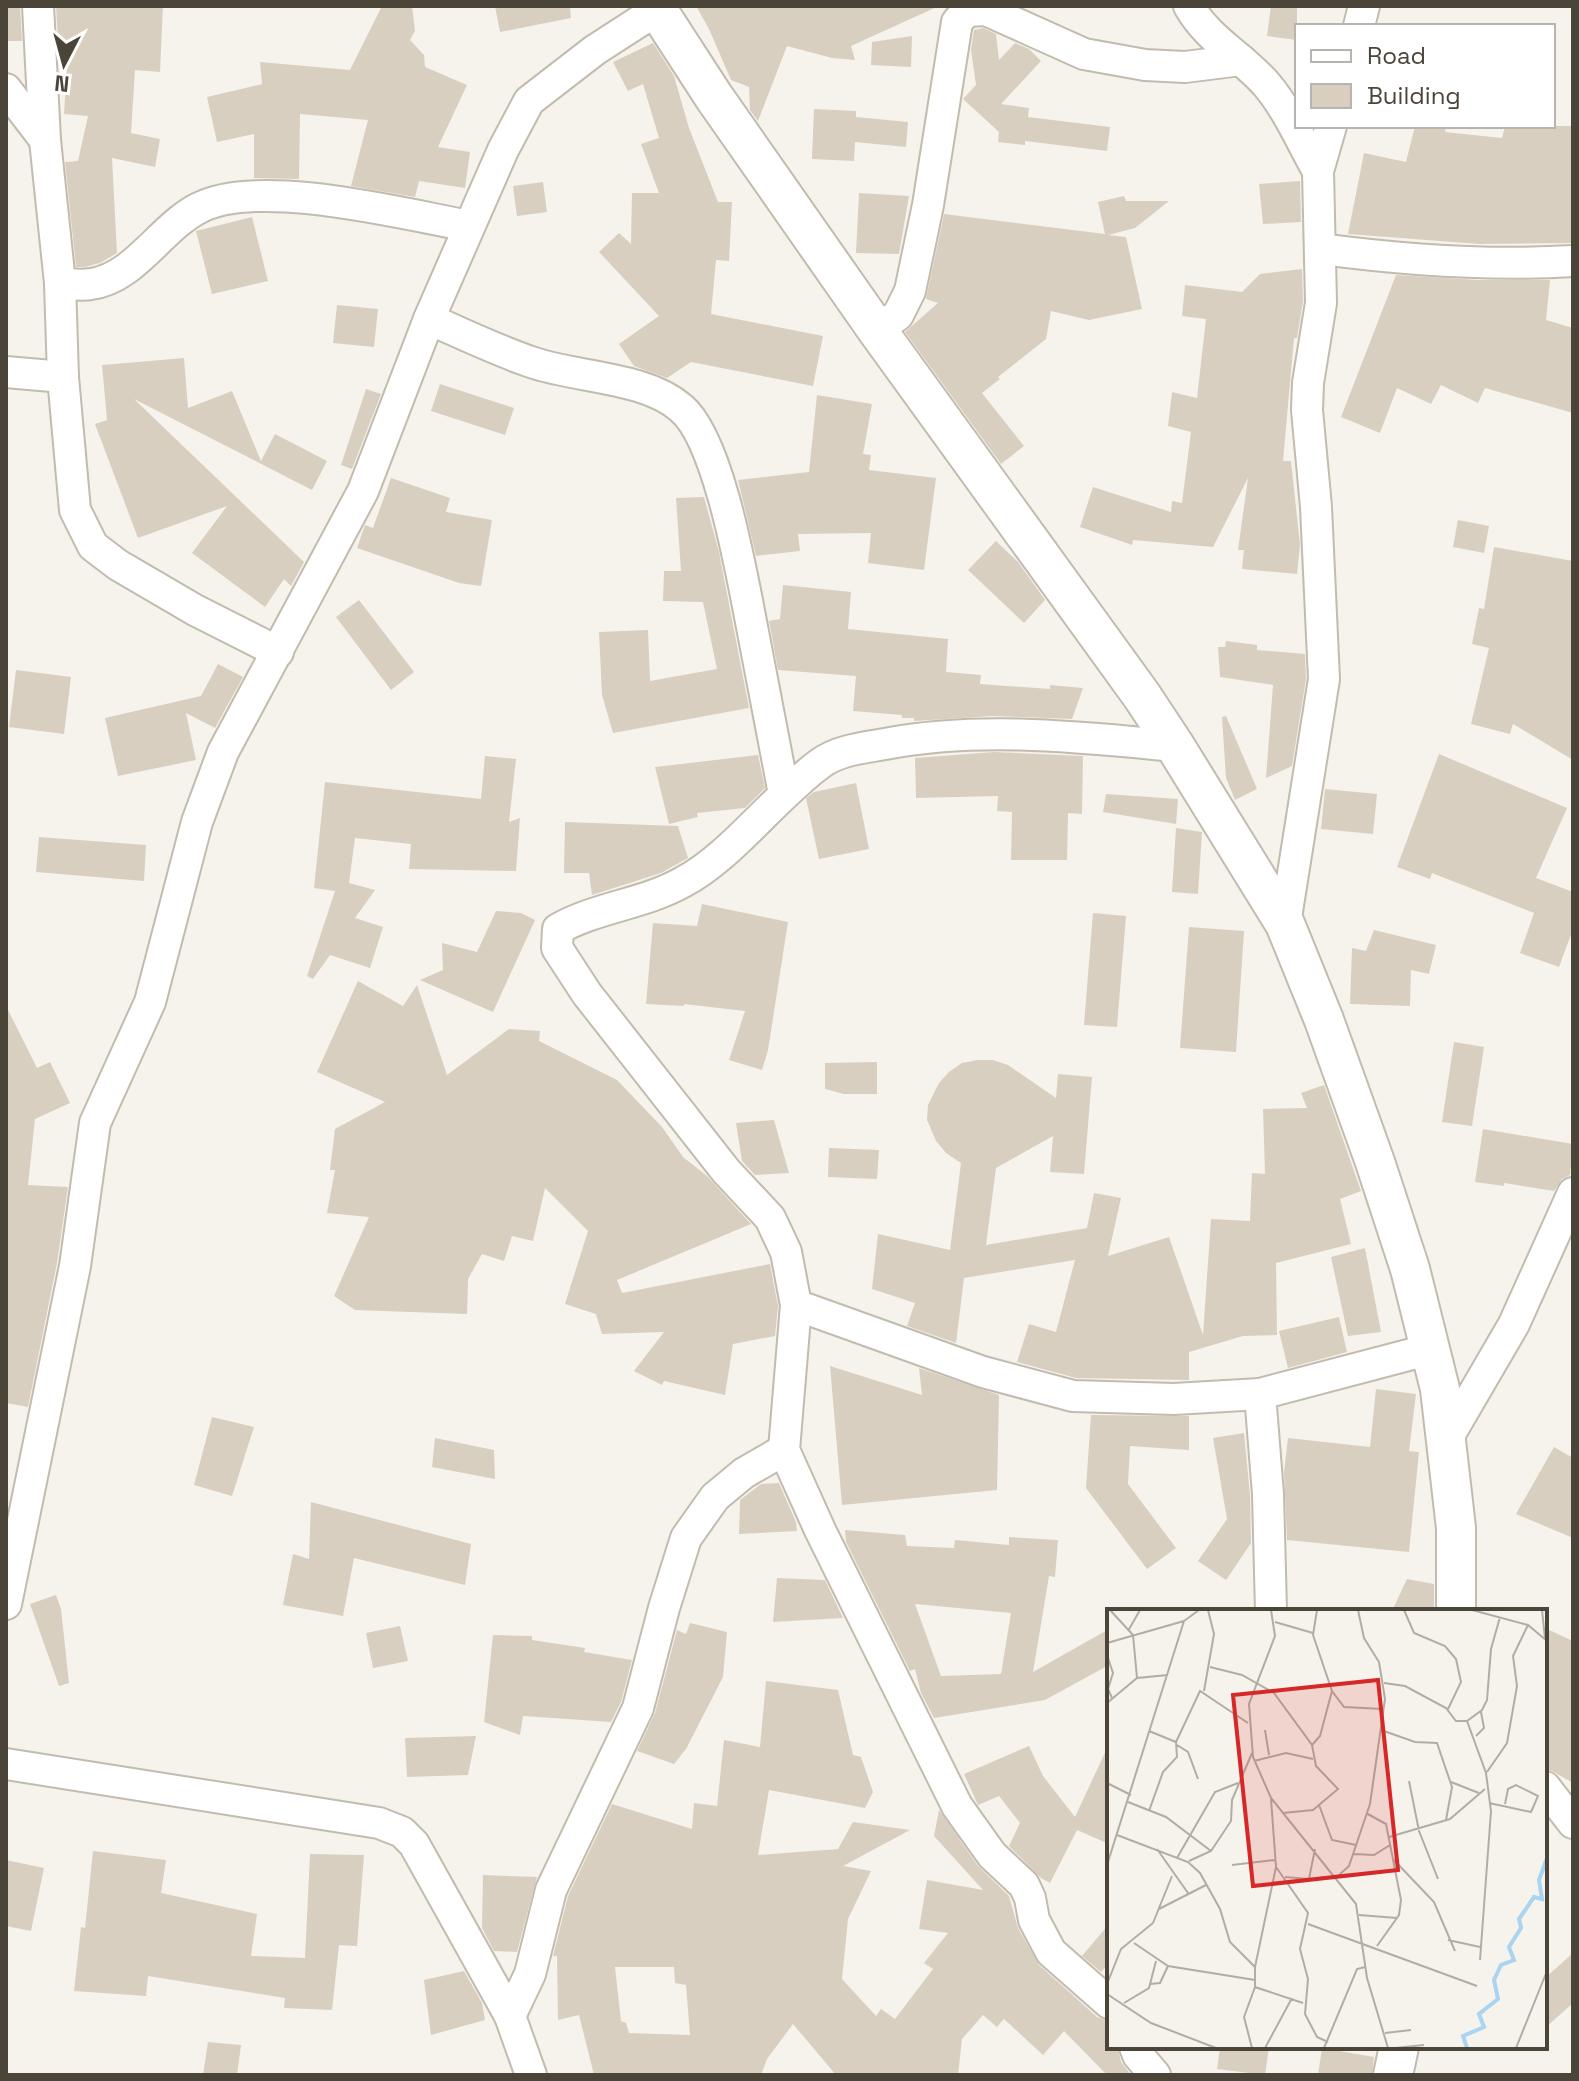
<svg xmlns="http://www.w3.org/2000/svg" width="1579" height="2081" viewBox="0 0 1579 2081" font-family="'Space Grotesk',sans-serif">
<rect width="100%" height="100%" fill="#f6f3ec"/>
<g fill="#d8cfc1" fill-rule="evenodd">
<path d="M6,6H20L22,41H6Z"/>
<path d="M56,6H163L160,72L135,70L131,133L160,139L155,167L112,158L117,253L100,263L85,267H76L65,162L78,161L88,116L64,114L68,49H65V41H58Z"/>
<path d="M382,6H412L415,31L410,40L424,55L425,67L467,85L438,147L470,152L465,188L419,181L415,197L351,186L368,120L300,114L299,179L254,178V134L217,142L207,97L262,84L260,62L350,70Z"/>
<path d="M495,6H570L571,18L500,32Z"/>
<path d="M696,6H939L851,46L855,60L832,58L787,46L758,121L750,110L749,87L731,80L709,29Z"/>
<path d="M1271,6H1297V40L1267,36Z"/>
<path d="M983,28L996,34L999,60L1015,43L1029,49L1041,61L1001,104L1029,108L1028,117L1110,127L1107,151L1025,141V145L998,142L999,132L963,99L976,85L971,50L974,30Z"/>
<path d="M912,36L911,67L871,65L872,42Z"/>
<path d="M653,43L674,76L689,128L718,202H732L729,261L716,260L711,314L823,336L813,386L691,362L667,378L634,366L619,344L659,316L599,252L619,233L631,244L632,193H659L641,144L659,138L643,84L628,91L613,62Z"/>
<path d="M814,109L856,111V117L908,122L906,147L855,142L854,161L812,159Z"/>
<path d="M1415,126H1447L1445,132L1502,138L1505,126H1573V243L1479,244L1348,234L1364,153L1406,162Z"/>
<path d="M1300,181L1301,222L1263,224L1259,184Z"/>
<path d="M543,182L547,212L517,216L513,186Z"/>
<path d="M859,193L909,196L899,254L856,253Z"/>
<path d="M1124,196L1126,201H1169L1135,228L1108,235L1126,237L1142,309L1089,320L1051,311L1046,339L998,377L1000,379L982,393L1024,446L1001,464L905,332L938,303L926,299L944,214L1105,234L1098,202Z"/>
<path d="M252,217L268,281L212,294L196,231Z"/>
<path d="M1302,269L1303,302L1297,338H1294L1283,461H1291L1300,545L1297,574L1242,569L1244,550H1238L1248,478L1213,547L1133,540L1132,545L1080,527L1093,487L1171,512L1172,501L1182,503L1191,432L1168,426L1172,392L1197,398L1206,319L1182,316L1185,285L1242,292L1260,274Z"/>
<path d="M1396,275L1478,280H1550L1546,320L1573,328V413L1485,388L1478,403L1441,385L1431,404L1397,388L1380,433L1341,417Z"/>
<path d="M337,305L378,309L374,347L333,343Z"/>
<path d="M184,358L188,408L232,391L261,461L275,434L327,461L312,490L134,399L304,562L291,586L284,579L265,607L192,553L227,506L138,538L95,424L107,420L102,365Z"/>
<path d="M440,384L514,408L505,435L431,411Z"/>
<path d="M366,389L381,394L352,469L341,465Z"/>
<path d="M817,395L872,404L863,454L871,455L869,470L936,478L924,570L868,563L871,533L798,534L800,551L756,556L738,480L809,472Z"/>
<path d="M391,478L450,498L446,512L492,520L481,586L459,583L357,548L365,525L373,528Z"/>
<path d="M704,497L719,552L749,708L613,733L602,695L599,632L648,630L650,681L717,669L703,602L663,601L664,571H681L676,498Z"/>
<path d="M1458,520L1489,526L1484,553L1453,547Z"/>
<path d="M996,541L1018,562L1045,600L1024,623L968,570Z"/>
<path d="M1494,547L1573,561V760L1513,724L1510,734L1471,724L1489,648L1472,644L1479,608L1484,609Z"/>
<path d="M783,585L851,592L848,629L948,639L946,672L981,675L980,684L1050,689V685L1083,688L1072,719L993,716L914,721V718H902V715L853,711L856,676L778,670L769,621L780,619Z"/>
<path d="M359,600L414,672L391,690L336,617Z"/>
<path d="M1226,641L1257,645V650L1305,654L1306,679L1292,766L1266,778L1273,685L1220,677L1218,647H1225Z"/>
<path d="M218,664L243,677L215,728L186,713L196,760L118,776L105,718L201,696Z"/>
<path d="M16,670L71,677L64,734L9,727Z"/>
<path d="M1226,716L1257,789L1235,800L1226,778L1222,717Z"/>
<path d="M994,752L1083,756L1082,814L1068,813L1067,860H1011L1012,812L997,811L998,796L916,798L915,758Z"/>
<path d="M1439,754L1567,808L1536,878L1573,892V929L1559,967L1520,953L1534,913L1432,873L1430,879L1397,867Z"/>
<path d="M758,755L765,788L745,808L697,813L698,817L669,824L655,767Z"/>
<path d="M485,756L516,759L509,822L520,818L516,871L409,869L411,844L355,838L349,883L375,890L355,918L383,927L370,968L330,955L313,979L307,976L335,891L314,888L325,782L481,799Z"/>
<path d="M856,783L869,849L819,859L806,798L814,792Z"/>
<path d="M1325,789L1377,794L1373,834L1321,829Z"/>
<path d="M1106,794L1178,799L1176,824L1103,812Z"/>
<path d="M565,822L678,826L688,858L661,873L592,895L589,873H564Z"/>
<path d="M1176,828L1202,832L1198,894L1172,892Z"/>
<path d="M39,837L146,845L144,881L36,872Z"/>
<path d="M702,904L788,922L768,1050L762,1070L729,1060L745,1011L684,1004V1006L646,1004L653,923L697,926Z"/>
<path d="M496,911L521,913L535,920L493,1012L420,980L443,970L442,943L477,952Z"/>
<path d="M1093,913L1126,916L1117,1027L1084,1025Z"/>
<path d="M1189,927L1244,931L1236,1052L1180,1048Z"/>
<path d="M1374,930L1436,945L1429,974L1411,970L1410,1006L1350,1004L1352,948L1366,951Z"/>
<path d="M358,981L403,1006L417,985L447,1075L509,1029L540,1031L539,1041L617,1080L662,1127L683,1157L707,1176L751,1224L617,1280L622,1293L770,1264L778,1306L775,1336L733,1344L725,1395L664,1381L662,1385L634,1371L664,1332L602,1334L596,1314L565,1304L588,1231L545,1188L533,1241L512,1236L504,1261L482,1254L468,1279L467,1314L355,1310L334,1296L369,1217L327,1213L335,1170H330L335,1129L385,1102L317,1072Z"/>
<path d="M6,1006L37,1068L50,1062L70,1103L35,1119L28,1185L68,1187L57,1263L28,1407L6,1403Z"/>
<path d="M1454,1042L1484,1047L1472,1126L1442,1122Z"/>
<path d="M978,1060H993L1008,1065L1056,1098L1058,1074L1092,1077L1084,1174L1050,1172L1053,1136L996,1168L986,1245L1087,1228L1094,1193L1121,1198L1108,1256L1169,1237L1203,1335L1211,1219L1250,1221L1252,1173L1265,1174L1263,1109L1307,1108L1301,1093L1324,1085L1361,1191L1340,1199L1351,1244L1276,1263L1277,1335L1243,1336L1189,1352V1380L1076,1378L1017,1362L1029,1324L1056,1332L1075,1260L964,1278L956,1343L907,1326L915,1303L872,1289L878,1234L950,1250L961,1163L946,1153L936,1141L927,1120L928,1105L939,1083L949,1072L962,1063Z"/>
<path d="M877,1062V1094H844L825,1089V1063Z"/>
<path d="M774,1120L789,1173L755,1175L742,1161L736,1123Z"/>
<path d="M1483,1129L1573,1144L1570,1175L1562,1179L1554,1191L1504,1183V1186L1475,1182Z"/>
<path d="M829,1148L879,1150L877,1179L828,1177Z"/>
<path d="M1365,1248L1381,1332L1348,1336L1331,1257Z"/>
<path d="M1339,1317L1347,1352L1288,1368L1279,1331Z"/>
<path d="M830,1366L922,1395L919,1368L999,1395L997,1490L842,1505Z"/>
<path d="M1376,1389L1416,1394L1409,1451L1419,1452L1409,1552L1287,1540L1284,1472L1288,1438L1370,1447Z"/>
<path d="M1091,1415L1189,1416V1450L1130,1446L1128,1484L1176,1548L1147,1569L1086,1488Z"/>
<path d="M212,1417L254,1427L232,1496L194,1485Z"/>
<path d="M1244,1433L1250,1495L1251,1543L1226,1580L1198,1561L1227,1519L1213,1438Z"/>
<path d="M435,1438L494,1450L495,1479L432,1467Z"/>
<path d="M1554,1447L1573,1458V1538L1516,1514Z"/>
<path d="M779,1483L796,1522L797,1531L739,1534L740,1500L761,1484Z"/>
<path d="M311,1502L471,1544L465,1585L354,1558L343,1616L283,1605L293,1554L309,1559Z"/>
<path d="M845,1530L905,1535L907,1546L954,1548L955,1540L1009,1545V1537L1058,1540L1055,1577L1049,1576L1033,1672L1109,1629V1665L1045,1700L934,1718L921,1693L915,1669L910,1671L846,1542ZM915,1604L1011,1613L1001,1674L941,1676Z"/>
<path d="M777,1578L825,1580L843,1618L773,1622Z"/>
<path d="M1407,1579L1434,1584V1611H1392Z"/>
<path d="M56,1595L61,1609L69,1683L59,1686L30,1604Z"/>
<path d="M690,1623L727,1632L723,1677L686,1749L674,1764L637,1751L655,1713L677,1630L686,1634Z"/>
<path d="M400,1626L408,1661L373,1668L366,1633Z"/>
<path d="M1545,1628L1573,1641V1783L1552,1771L1545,1769Z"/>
<path d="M493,1635L532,1636V1640L585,1648L584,1652L632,1660L621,1702L611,1722L523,1716L520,1735L484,1722Z"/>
<path d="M766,1681L838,1690L853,1755L861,1757L873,1792L865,1808L769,1790L758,1855L838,1849L853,1822L910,1830L843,1866L871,1871L848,1919L842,1979L876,2016L881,2009L895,2019L933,1969L924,1963L948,1933L919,1929L927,1880L983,1890L934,1836L939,1810L978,1866L1009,1896L1018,1928L1039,1965L1097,2017L1109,2021V2047L1118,2048L1121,2062L1131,2075H1107L1064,2031L1043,2055L1004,2019L997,2027L983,2015L962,2039L958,2075H836L793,2024L767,2059L761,2075H594L579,2015L558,2020L557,1956H553L568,1896L612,1804L692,1829L694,1803L717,1806L724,1740L760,1747ZM615,1967H674L675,1983L686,1985L690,2035L629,2033L626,2023L621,2021Z"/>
<path d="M476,1736L468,1775L407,1777L405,1738Z"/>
<path d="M1109,1744V1844L1077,1830L1050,1883L1041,1878L1009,1846L1020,1823L999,1796L978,1805L964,1774L1029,1746L1043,1776L1075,1817Z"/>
<path d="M93,1851L166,1860L161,1893L257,1914L251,1956L305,1958L310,1854L364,1855L357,1946L339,1945L332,2010L284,2008L285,1998L148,1976L146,1996L74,1991L81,1927L85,1928Z"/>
<path d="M6,1860L44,1868L31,1931L6,1926Z"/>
<path d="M483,1875L537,1877L517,1952L494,1951L482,1928Z"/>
<path d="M1109,1924V1963L1101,1972L1082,1956Z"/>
<path d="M1573,1953V2003L1545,2028V1978Z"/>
<path d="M464,1971L482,2003L485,2020L431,2035L424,1980Z"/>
<path d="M208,2042L241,2045L237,2075H203Z"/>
<path d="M1220,2047H1269L1265,2075L1217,2069Z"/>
<path d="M1322,2048L1374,2057L1372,2075H1318Z"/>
</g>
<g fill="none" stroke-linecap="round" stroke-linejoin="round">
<defs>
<g id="minor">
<path d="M38,6L45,140L60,283L63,377L75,510L93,546L118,565L195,610L278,652"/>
<path d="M1189,6C1208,40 1242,56 1267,85C1288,110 1302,143 1318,171"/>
<path d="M1359,26L1364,6"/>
<path d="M6,89L45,140"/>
<path d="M1321,249C1404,260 1489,266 1573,261"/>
<path d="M60,283C70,284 81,286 91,284C135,278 161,227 199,208C257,177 404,214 469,226"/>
<path d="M429,319C463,334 496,350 531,362C576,378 644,376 681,408C720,440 743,582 753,632C763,686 774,740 784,794"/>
<path d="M877,330L898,315L910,291L928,205L957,22L967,11L986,10L1084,54L1145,65L1185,67L1241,60"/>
<path d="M6,372L63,377"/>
<path d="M1285,924L1324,679L1316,507L1307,410L1308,383L1321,303L1318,171L1331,126"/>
<path d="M796,1305L983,1372L1073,1396L1174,1399L1260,1394L1431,1349"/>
<path d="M1260,1394L1268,1494L1271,1611"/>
<path d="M1447,1439L1514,1324L1573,1193"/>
<path d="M6,1604L75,1266L95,1123L150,1002L197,822L223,752L363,491L429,319L503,150L529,101L595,50L657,10"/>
<path d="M6,1764L379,1823L402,1832L414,1844L510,2016L531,2075"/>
<path d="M1545,1787L1573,1823"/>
<path d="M1109,2003L1051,1952L1034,1920L1030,1898L1024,1885L992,1855L957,1806L820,1530L784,1450L796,1305L786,1252L770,1218L726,1171L587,994L557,948L558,929C597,907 644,904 683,882C732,856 774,797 821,763C839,750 863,748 885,744C981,726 1078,737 1175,746"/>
<path d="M510,2016L530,1974L551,1890L638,1708L664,1608L686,1538L715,1497L744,1473L784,1450"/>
<path d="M1135,2047L1138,2055L1155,2075"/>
</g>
<g id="tertiary">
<path d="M655,6L714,97L877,330L1142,696L1175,746L1285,924L1324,1020L1375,1162L1410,1269L1440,1389L1456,1528V1611"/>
<path d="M1393,2075L1399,2047"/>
</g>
</defs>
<use href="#minor" stroke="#c2bbae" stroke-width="34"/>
<use href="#tertiary" stroke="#c2bbae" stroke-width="42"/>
<use href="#minor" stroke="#fff" stroke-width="30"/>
<use href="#tertiary" stroke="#fff" stroke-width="38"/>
</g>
<g transform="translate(1107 1609)">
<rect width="440" height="440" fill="#f6f3ec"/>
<path fill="none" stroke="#a9d4f2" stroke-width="4" d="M360,439L356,427L377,418L372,405L391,390L387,371L394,356L407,351L402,338L414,319L412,310L427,288L435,290L432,271L440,249"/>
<path fill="none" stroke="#b2ada4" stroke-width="2" d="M3,1L26,26L30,69M164,1L168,27L142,95L146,148L164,189L249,295L260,369L281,439M210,1L206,26L225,82L237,98L276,100M297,1L307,24L338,37L349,50L354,73L341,100M365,1L421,16L440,32M435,1L438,30M168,13L206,24M21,22L33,1M0,34L77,12M0,46L6,64L1,80L5,89M103,58L135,66L167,84L205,136L209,157L231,180L206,201L176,204M277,74L298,77L339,99L349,112H360L375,101L380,91L384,40L393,8M97,82L107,25L101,1M0,94L30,69L61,66M360,112L379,164L384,202L373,351M158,121L162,146M274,121L308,133L330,134L345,178L339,211M42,122L69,133M369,127L377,119L374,103M70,136L81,143L91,170M205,136L213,127L225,82M147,152L179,144L206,150M380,163L400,134L410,77L406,47L421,16M302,172L312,222L331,270M344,173L372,184M0,174L24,186M21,193L59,208L104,242M382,194L424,203L431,187L409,176L401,180L398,195M212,196L225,231L249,236M42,202L56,163L70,148L69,133L93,82L141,114M259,204L279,215L294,291L292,306L270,337M10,226L81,253L93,264L113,300L123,333L148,358V378L137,408L145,439M282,228L343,210L378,180M50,240L81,284M246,245L267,246L283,236M70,249L108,183L131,174M286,250L327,293L348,342M82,252L104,242L124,212L125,191L145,144M0,256L77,12L92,1M125,256L168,251M169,258L201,304L193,340L201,370L198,405L210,428L221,433M231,267L242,257L263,195L278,90L272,53L257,29L251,1M178,268L202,270L208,240M52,300L99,276M252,306L290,309M201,315L370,377M341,331L373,338M27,334L61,357L148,371M148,358L169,258L164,190M0,375L14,340L46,314L65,267M43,375L53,374L61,357M148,378L196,394M0,385L44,414L109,439M17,394L42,379L49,352M278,424L304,421M158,439L185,389M217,439L250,360L258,358M288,439L317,436M409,439L440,362"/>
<path fill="#d62828" fill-opacity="0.15" stroke="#d62828" stroke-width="4" d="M271,71L291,261L146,277L126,86Z"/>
<rect width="440" height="440" fill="none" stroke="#4b4439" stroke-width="4"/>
</g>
<rect width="1579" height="2081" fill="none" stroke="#4b4439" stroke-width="16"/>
<rect x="1295" y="24" width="260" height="104" fill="#ffffff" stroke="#b7b4b0" stroke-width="2"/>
<rect x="1311" y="50" width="40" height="12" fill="#ffffff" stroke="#b7b4b0" stroke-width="2"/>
<text x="1367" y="64" font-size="24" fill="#4b4439">Road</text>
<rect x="1311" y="84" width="40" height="24" fill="#d8cfc1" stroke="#b7b4b0" stroke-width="2"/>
<text x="1367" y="104" font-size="24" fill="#4b4439">Building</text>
<g transform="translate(64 64) rotate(186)" stroke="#ffffff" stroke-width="6" paint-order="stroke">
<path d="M0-6L14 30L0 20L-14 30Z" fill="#4b4439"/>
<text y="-12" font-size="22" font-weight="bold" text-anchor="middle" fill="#4b4439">N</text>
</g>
</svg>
